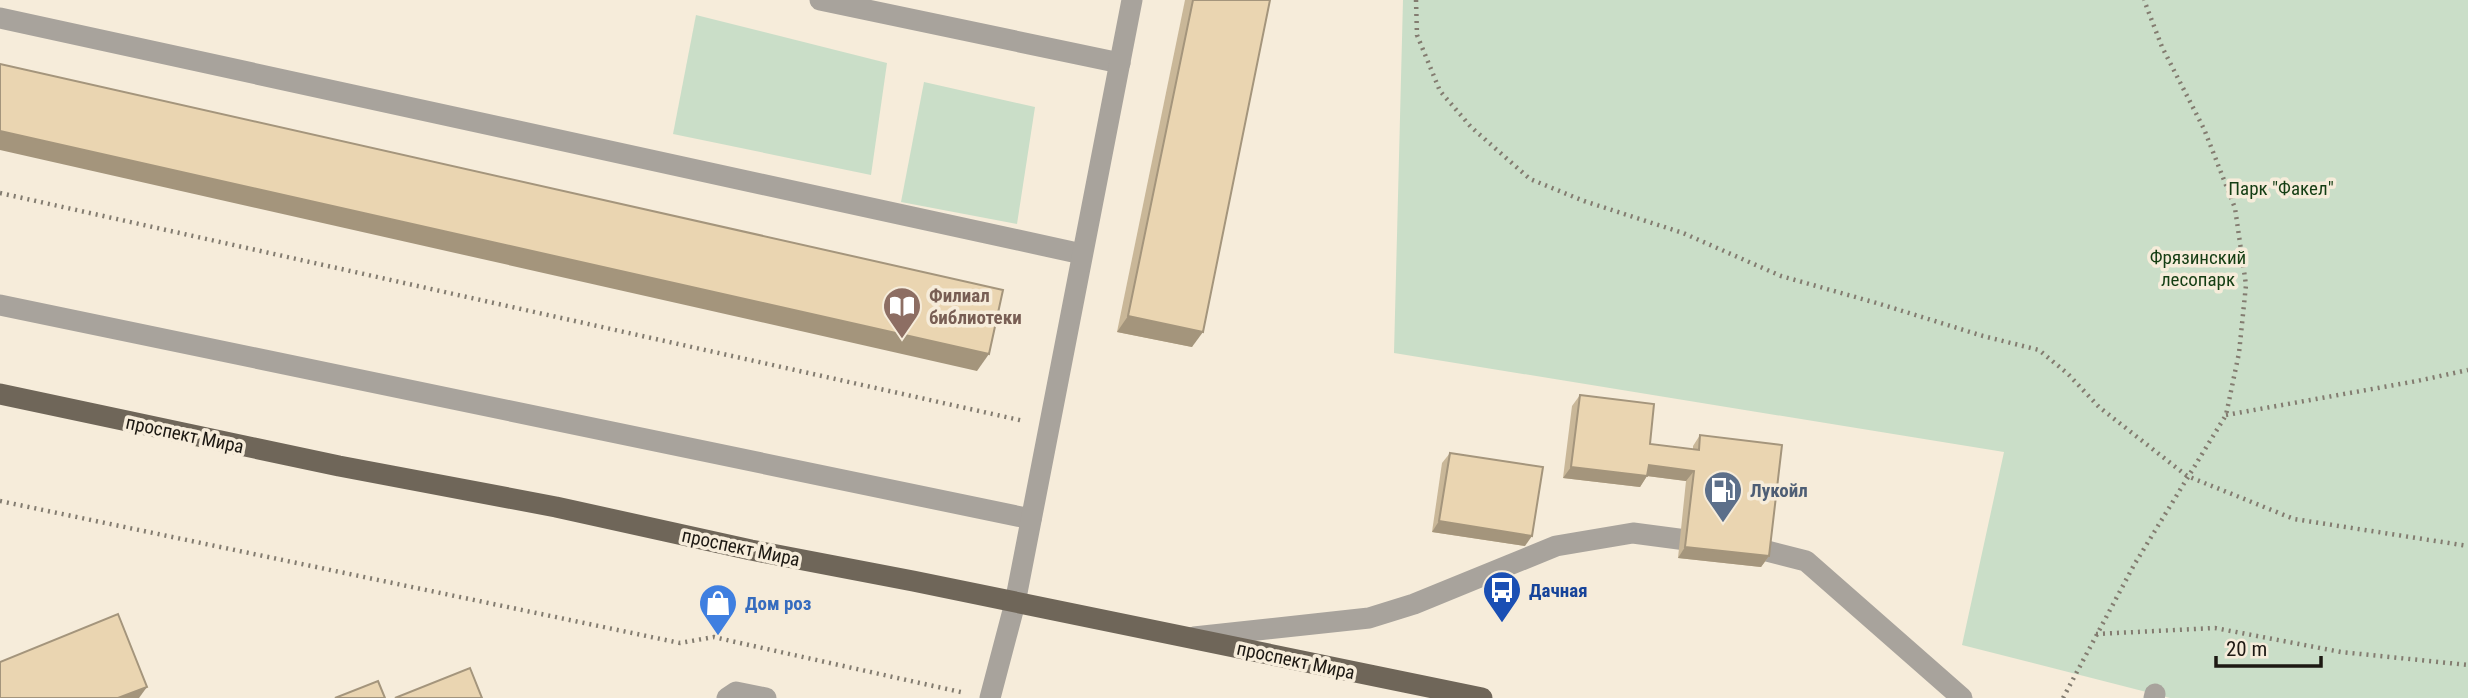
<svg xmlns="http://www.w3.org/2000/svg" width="2468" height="698" viewBox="0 0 2468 698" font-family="'Roboto Condensed',sans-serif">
<rect width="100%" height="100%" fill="#f6ecda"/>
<g fill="#cadec8">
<path d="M1403,0H2468V698H2170L1962,645L2004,452L1394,353Z"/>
<path d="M696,15L887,63L871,175L673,134Z"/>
<path d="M924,82L1035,107L1017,224L901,202Z"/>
</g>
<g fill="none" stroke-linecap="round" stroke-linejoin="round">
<g stroke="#837c70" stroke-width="4.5" stroke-dasharray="2 5" stroke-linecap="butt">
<path d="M1416,0L1417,35L1440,91L1471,127L1530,179L1584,201L1683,233L1781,276L1880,304L1983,336L2039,350L2068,374L2099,407L2187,476L2294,519L2468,546"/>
<path d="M0,193L1024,421"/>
<path d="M2226,415L2417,381L2468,370"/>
<path d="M0,501L680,643L714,637L731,641L965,693"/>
<path d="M2096,634L2215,628L2341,652L2468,665"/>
<path d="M2063,698L2134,565L2226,415L2239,353L2246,285L2235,208L2204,129L2162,47L2144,0"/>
</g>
<g stroke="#a8a39c" stroke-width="21">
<path d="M820,0L1120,63"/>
<path d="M0,18L1082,254"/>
<path d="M0,305L1031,519"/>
<path d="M1741,547L1763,550L1806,561L1962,698"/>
<path d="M1194,637L1369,618L1414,604L1556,546L1633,533L1709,543"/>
<path d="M727,698L736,692L766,698"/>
<path d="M990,698L1015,603L1132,0"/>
<path d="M2154,698L2155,694"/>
</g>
<path stroke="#6f6659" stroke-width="21" d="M0,394L339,466L556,507L751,550L913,581L1482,698"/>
</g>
<g fill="#c9b798">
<path d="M1185,0H1270L1192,347L1117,332Z"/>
<path d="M1580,395L1650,444L1693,449V446L1700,435L1769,556L1761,567L1678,558L1686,481L1647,476L1640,487L1563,478L1572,406Z"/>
<path d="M1450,453L1525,546L1432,532L1442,463Z"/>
</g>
<g fill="#a4957c">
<path d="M0,131L989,354L977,371L0,150Z"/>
<path d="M1128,316L1203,332L1192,347L1117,332Z"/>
<path d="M1649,465L1694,471L1686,481L1647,476L1640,487L1563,478L1571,467Z"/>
<path d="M1439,521L1532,536L1525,546L1432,532Z"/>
<path d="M1685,547L1769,556L1761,567L1678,558Z"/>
<path d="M147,687L139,698H118Z"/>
</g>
<g fill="#ead5b1" stroke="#a4957c" stroke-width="2">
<path d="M1193,0H1270L1203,332L1128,316Z"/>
<path d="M0,64L1003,290L989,354L0,131Z"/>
<path d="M1580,395L1654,404L1650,444L1699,450L1700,435L1782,445L1769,556L1685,547L1694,471L1649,465L1647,476L1571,467Z"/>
<path d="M1450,453L1543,467L1532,536L1439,521Z"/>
<path d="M118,614L147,687L118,698H0V662Z"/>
<path d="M470,668L482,698H395Z"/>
<path d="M378,681L385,698H335Z"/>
</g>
<defs>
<symbol id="library-pin" viewBox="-11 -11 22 30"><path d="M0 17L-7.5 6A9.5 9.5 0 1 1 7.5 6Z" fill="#8d6e63" stroke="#f6ecda"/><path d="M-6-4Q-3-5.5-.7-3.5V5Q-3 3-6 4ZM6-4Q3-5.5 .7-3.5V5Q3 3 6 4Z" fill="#fff"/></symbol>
<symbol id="fuel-pin" viewBox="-11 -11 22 30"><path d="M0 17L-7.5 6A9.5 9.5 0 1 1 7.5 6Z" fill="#5c6f8a" stroke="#f6ecda"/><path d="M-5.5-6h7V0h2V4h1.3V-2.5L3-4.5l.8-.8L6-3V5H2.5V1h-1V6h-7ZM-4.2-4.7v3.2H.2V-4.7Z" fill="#fff"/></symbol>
<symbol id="bus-pin" viewBox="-11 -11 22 30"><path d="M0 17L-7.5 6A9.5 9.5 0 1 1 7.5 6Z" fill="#1a4fb4" stroke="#f6ecda"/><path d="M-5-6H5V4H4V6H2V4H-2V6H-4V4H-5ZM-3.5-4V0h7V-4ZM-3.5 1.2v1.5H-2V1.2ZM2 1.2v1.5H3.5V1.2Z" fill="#fff"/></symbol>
<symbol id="shop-pin" viewBox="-11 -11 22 30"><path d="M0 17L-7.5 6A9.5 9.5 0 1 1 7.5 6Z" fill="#3f7fe0" stroke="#f6ecda"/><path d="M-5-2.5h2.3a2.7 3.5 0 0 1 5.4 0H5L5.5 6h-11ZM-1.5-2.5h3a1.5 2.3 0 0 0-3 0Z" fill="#fff"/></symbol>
</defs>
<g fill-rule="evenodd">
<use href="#library-pin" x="880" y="284" width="44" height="60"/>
<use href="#fuel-pin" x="1701" y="468" width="44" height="60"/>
<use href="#bus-pin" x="1480" y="568" width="44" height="60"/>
<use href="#shop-pin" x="696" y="581" width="44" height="60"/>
</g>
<g text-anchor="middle" stroke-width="7" stroke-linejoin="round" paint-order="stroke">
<g font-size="19" fill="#143d13" stroke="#f6ecda">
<text x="2281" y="195">Парк "Факел"</text>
<text x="2198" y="264">Фрязинский<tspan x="2198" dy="22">лесопарк</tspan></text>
</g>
<g font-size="19" font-weight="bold" fill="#785e54" stroke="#f6ecda" text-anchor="start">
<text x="929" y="302">Филиал<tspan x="929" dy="22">библиотеки</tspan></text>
</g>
<g font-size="19" fill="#1d1913" stroke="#f6ecda">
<text transform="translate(185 434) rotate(12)" y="7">проспект Мира</text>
<text transform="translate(741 547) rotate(12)" y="7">проспект Мира</text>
<text transform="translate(1296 660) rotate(12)" y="7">проспект Мира</text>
</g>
<g font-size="19" font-weight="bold" fill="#4e5e75" stroke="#f6ecda" text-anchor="start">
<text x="1750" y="497">Лукойл</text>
</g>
<g font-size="19" font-weight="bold" fill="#164399" stroke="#f6ecda" text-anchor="start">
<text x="1529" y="597">Дачная</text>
</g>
<g font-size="19" font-weight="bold" fill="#366cbe" stroke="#f6ecda" text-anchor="start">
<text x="745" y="610">Дом роз</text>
</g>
</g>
<path d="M2216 656v10h105v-10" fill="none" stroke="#1d1913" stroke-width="3.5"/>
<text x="2226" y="656" font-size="21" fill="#1d1913" stroke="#f6ecda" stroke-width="5" paint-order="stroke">20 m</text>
</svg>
